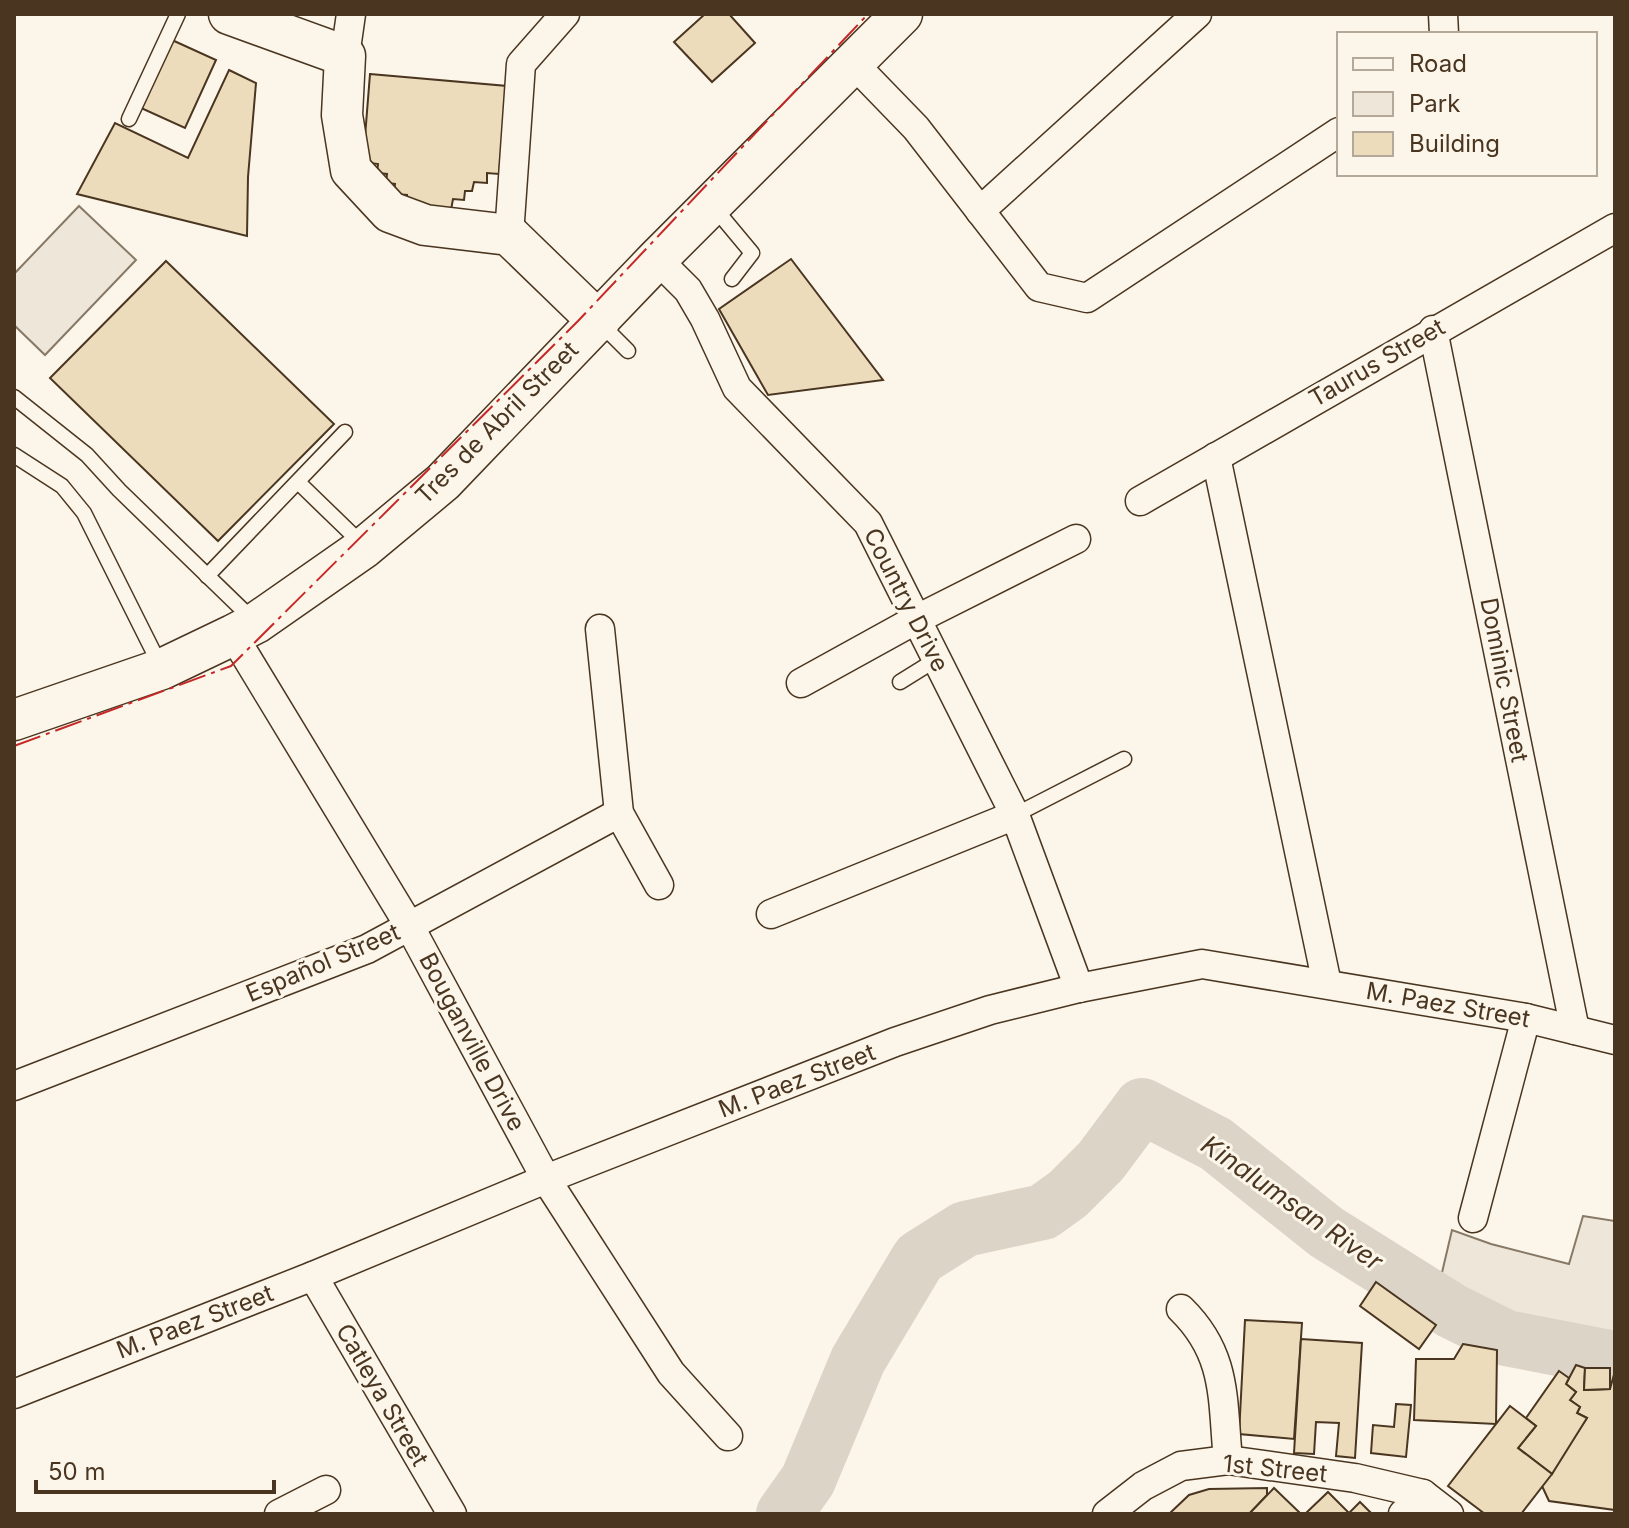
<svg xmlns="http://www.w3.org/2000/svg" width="1629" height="1528" viewBox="0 0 1629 1528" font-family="Inter,sans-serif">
<rect width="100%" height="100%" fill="#fbf6e9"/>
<g fill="#ede6d9" stroke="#887966" stroke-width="2">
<path d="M79,206L136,260L45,355L14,325V274Z"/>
<path d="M1583,1216L1615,1221V1359L1588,1352L1555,1362L1463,1344L1391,1291L1408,1265L1440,1281L1452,1230L1491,1244L1569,1264Z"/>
<path d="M794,1448L833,1463L823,1485L803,1514H757L776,1489Z"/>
</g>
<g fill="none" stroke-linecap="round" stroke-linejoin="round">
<path stroke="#dcd4c6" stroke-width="56" d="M784,1514L808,1480L858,1360L919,1258L965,1229L1043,1212L1068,1194L1101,1161L1142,1106L1216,1144L1326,1232L1452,1311L1506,1338L1615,1359"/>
</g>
<g fill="#ecdcbc" stroke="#4a3520" stroke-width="2">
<path d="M705,14H729L755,43L712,82L674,42Z"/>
<path d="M172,40L216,60L185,128L141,108Z"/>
<path d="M229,70L256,83L248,177L247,236L77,194L115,123L188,158Z"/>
<path d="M370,74L507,86L499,174L487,173V183L474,182L472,191H465L464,200L453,199L451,210L406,206L407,195L394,194L395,184L386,183L387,174L377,173L378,164L363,162Z"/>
<path d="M791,259L883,380L768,395L719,309Z"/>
<path d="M166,261L334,424L218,541L50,378Z"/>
<path d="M1376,1282L1436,1325L1419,1349L1360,1306Z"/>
<path d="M1245,1320L1302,1323L1294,1439L1239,1434Z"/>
<path d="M1301,1339L1362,1343L1355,1458L1336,1456L1339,1423L1316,1422L1314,1454L1294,1453Z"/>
<path d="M1463,1344L1497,1350L1496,1424L1414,1420L1416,1359H1454Z"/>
<path d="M1576,1365L1585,1368L1584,1390L1610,1389L1615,1371V1510L1549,1501L1542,1486L1587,1418L1577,1413L1580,1407L1570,1400L1576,1392L1566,1384Z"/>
<path d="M1585,1368H1610V1389L1584,1390Z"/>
<path d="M1559,1371L1569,1378L1566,1384L1576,1392L1570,1400L1580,1407L1577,1413L1587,1418L1552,1474L1518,1448L1536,1426L1526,1418Z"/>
<path d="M1396,1404L1411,1405L1406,1457L1371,1453L1373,1425L1394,1427Z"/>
<path d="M1510,1406L1536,1426L1518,1448L1552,1474L1521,1514H1485L1448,1486Z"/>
<path d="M1267,1488V1495L1249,1514H1169L1189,1495L1209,1489Z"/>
<path d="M1274,1488L1301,1514H1249Z"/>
<path d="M1328,1492L1350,1514H1305Z"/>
<path d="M1360,1502L1372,1514L1349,1513Z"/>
</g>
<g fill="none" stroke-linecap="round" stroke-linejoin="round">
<defs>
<g id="lane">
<path d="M129,119L178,14"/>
<path d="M712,205L752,253L732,279"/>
<path d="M600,323L628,351"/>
<path d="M14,397L87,455L119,490L253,620"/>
<path d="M14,455L62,486L84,513L160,665"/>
<path d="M298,482L364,546"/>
<path d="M207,576L345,432"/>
<path d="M900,682L937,659"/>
<path d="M1015,815L1124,759"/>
</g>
<g id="street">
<path d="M1443,14L1444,34"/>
<path d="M345,56L351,14"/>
<path d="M854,64L916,128L1039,287L1087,298L1339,132"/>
<path d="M980,211L1197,14"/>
<path d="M509,235L521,64L565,14"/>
<path d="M657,259L688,290L705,319L737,388L868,523L1015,815L1079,988"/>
<path d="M1433,330L1575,1030"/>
<path d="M1216,457L1327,984"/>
<path d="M1140,501L1615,228"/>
<path d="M600,629L619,813L659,885"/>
<path d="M233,635L410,927L546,1179L671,1373L728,1436"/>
<path d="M801,683L917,619L1076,539"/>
<path d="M771,914L1015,815"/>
<path d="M14,1086L367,949L619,813"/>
<path d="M1473,1218L1526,1018"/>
<path d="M313,1276L452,1514"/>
<path d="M1181,1309C1228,1355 1222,1400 1228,1460"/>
<path d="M14,1394L313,1276L546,1179L895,1042L990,1010L1079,988L1202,964L1526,1018L1615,1040"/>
<path d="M279,1514L326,1490"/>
<path d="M1107,1514L1143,1486L1181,1466L1228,1460L1355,1478L1423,1494L1449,1514"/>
<path d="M1403,1514L1423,1494"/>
</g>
<g id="secondary">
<path d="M229,14L345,56L342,115L351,170L390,212L425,225L509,235L599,322"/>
<path d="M14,720L162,669L233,635L256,623L365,547L443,482L657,259L902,14"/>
</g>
</defs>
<use href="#lane" stroke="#4a3520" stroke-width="17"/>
<use href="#street" stroke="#4a3520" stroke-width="31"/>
<use href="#secondary" stroke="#4a3520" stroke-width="43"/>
<use href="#lane" stroke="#fbf6e9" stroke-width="14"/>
<use href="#street" stroke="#fbf6e9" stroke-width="28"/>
<use href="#secondary" stroke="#fbf6e9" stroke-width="40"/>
<path stroke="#c62828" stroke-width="2" stroke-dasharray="28 6 4 6" stroke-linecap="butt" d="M14,746L231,666L578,321L868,14"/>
</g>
<g text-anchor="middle" stroke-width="6" stroke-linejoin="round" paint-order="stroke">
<g font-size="24" fill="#4a3520" stroke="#fbf6e9">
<text transform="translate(1377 363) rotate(-30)" y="8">Taurus Street</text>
<text transform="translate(497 423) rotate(-45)" y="8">Tres de Abril Street</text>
<text transform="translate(906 600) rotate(63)" y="8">Country Drive</text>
<text transform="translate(1504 680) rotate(79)" y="8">Dominic Street</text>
<text transform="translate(323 963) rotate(-23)" y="8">Español Street</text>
<text transform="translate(1448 1005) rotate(10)" y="8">M. Paez Street</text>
<text transform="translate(472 1042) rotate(62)" y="8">Bouganville Drive</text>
<text transform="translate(797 1081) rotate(-21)" y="8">M. Paez Street</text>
<text transform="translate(195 1322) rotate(-21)" y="8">M. Paez Street</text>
<text transform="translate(382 1395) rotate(60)" y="8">Catleya Street</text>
<text transform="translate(1275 1469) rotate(6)" y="8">1st Street</text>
</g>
<g font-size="26" font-style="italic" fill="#4a3520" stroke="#fbf6e9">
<text transform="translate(1292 1203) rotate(35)" y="9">Kinalumsan River</text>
</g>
</g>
<rect width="1629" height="1528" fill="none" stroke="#4a3520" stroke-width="32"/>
<rect x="1337" y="32" width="260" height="144" fill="#fbf6e9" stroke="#b4a999" stroke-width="2"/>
<rect x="1353" y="58" width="40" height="12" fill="#fbf6e9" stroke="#b4a999" stroke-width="2"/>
<text x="1409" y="72" font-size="24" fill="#4a3520">Road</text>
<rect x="1353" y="92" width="40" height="24" fill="#ede6d9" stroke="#b4a999" stroke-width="2"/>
<text x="1409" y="112" font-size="24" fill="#4a3520">Park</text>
<rect x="1353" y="132" width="40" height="24" fill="#ecdcbc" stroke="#b4a999" stroke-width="2"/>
<text x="1409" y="152" font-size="24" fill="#4a3520">Building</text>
<path d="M36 1480v12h238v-12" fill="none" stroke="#4a3520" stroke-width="4"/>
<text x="48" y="1480" font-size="24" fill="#4a3520" stroke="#fbf6e9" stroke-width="6" paint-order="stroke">50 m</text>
</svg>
